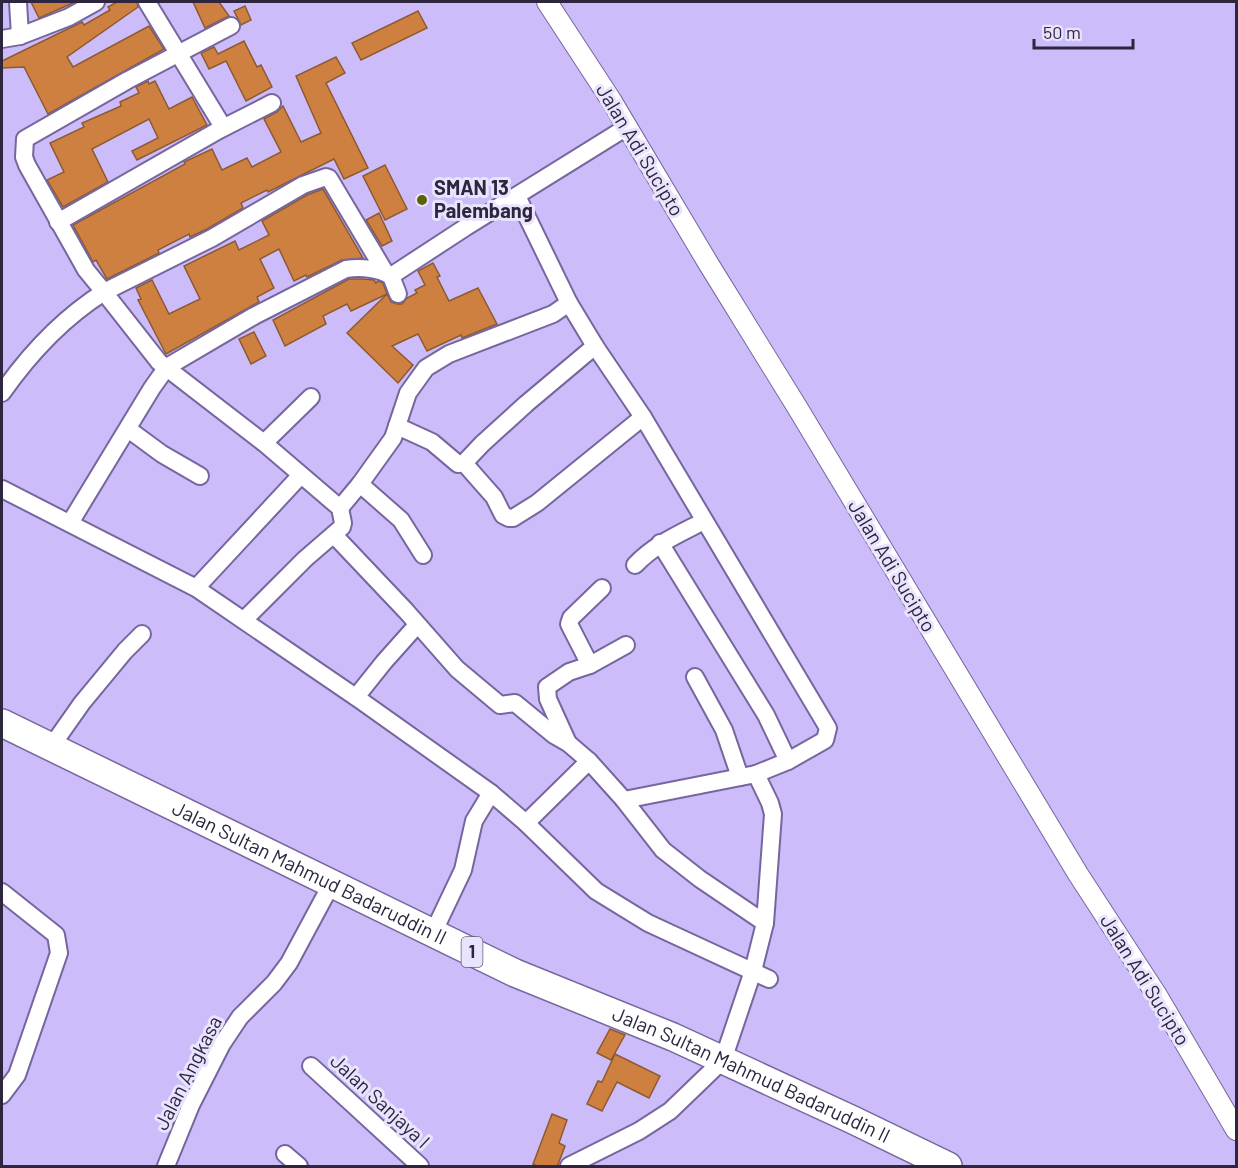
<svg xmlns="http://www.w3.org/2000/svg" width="1238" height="1168" viewBox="0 0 1238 1168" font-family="Barlow,sans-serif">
<rect width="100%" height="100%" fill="#cdbcfa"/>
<g fill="#ce8041" stroke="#8d5931" stroke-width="1.5">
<path d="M31,2H75L39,18Z"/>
<path d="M117,2H137L138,7L67,57L73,67L149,26L164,49L48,114L24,67L2,68V61L82,22L84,25L110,10L108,7Z"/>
<path d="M193,2H219L229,16L205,28Z"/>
<path d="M245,6L251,20L241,25L234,11Z"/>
<path d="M418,11L427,28L361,60L352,43Z"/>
<path d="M244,41L257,67L261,65L272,87L246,101L226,61L209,69L201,53L214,47L218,54Z"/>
<path d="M336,57L345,73L326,83L368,168L344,179L334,159L268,192L267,190L241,203L243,208L207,229L190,237L189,234L158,250L159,253L107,279L96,260L93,262L73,225L185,164L184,162L212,149L222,170L247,158L252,167L281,152L264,119L277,112L283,106L301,142L321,133L296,76Z"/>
<path d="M148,81L149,84L155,81L169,109L192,97L207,125L137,160L132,151L158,138L149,119L92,149L108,182L63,207L47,180L64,172L50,143L84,127L82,123L121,106L120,102L139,93L136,87Z"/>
<path d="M385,165L407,209L385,220L363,176Z"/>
<path d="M323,189L363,258L342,260L307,277L306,275L294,281L279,249L260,259L274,288L257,297L259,302L166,354L138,300L141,299L136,288L152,280L169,314L200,299L184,266L235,241L239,250L269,235L262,221L307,195Z"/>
<path d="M379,213L392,241L382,246L366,220Z"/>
<path d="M433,263L440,276L437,277L449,301L478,288L497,324L462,338L461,335L427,351L418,334L392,346L413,365L398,383L347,333L387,294L391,302L397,304H402L407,298L417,293L415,290L425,285L418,271Z"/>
<path d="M349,279H363L374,280L376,283L378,281L383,283L387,294L351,311L347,304L323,316L326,324L285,346L273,320Z"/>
<path d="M254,332L266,356L251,364L239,339Z"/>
<path d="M610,1029L625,1035L611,1060L597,1053Z"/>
<path d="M615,1054L660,1076L649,1098L617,1082L602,1111L587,1104L598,1081L602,1082Z"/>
<path d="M552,1114L567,1120L559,1143L565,1146L557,1167H540L533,1164Z"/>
</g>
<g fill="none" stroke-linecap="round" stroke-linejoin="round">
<defs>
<g id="minor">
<path d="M147,2L223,127"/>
<path d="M20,36L69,17L96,2"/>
<path d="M2,39L20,36L18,2"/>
<path d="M58,222L219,130L272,103"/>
<path d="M391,276L398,294"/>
<path d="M569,303L595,346L643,417L828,728L825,740L788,761L756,774L770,803L773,814L765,923L753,971L723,1060L670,1111L639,1131L569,1166"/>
<path d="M2,393C30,353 63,318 104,292L86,270L27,165L24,157L25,139L128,80L231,26"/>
<path d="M397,426L432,442L458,464L464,463L482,444L526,404L595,346"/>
<path d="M128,429L162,454L200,476"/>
<path d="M264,443L311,397"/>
<path d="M464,463L494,497L503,515L509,518H513L537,503L643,417"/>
<path d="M360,484L401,520L423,555"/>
<path d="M2,489L196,588L360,700L491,793L526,823L596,891L648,923L769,979"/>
<path d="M340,508L360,484L393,438L408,393L426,368L449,354L553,314L569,303L517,196"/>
<path d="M70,523L152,388L167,367L254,316L346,269C360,267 379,268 391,276L466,227L627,127"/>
<path d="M334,535L406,611L457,669L500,705L515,703L554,735L568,743L589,761L526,823"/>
<path d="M660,543L766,715L788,761"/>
<path d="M635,565C655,544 679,534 704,521"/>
<path d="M196,588L300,476"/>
<path d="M244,620L305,559L342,527L343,523L340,508L264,443L159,362L104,292L212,238L303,185L326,177L329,178L385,272"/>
<path d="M590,665L626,645"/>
<path d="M695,677L724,730L740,777"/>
<path d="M356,697L384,662L417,625"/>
<path d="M568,743L548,699L547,687L569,672L590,665L569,624L571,618L602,588"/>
<path d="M51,747L82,703L125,651L142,634"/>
<path d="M589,761L624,800L663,850L700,879L765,923"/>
<path d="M624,800L756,774"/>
<path d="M2,892L56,935L59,953L17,1075L2,1095"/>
<path d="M433,933L463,870L474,821L491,793"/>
<path d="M311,1066L420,1166"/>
<path d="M285,1154L299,1166"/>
<path d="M166,1166L191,1105L222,1044L240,1017L274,983L289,963L332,883"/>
</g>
<path id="tertiary" d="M547,2L611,100L708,263L797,407L1078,874L1158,997L1236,1130"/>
<g id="trunk">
<path id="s1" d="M2,723L515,973L673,1037L853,1120L948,1166"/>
</g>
</defs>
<use href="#minor" stroke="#77669e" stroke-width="20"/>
<use href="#tertiary" stroke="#77669e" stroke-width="22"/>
<use href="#trunk" stroke="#77669e" stroke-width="30"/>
<use href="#minor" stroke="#fff" stroke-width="16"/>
<use href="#tertiary" stroke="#fff" stroke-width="20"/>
<use href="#trunk" stroke="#fff" stroke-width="27"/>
</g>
<circle fill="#586304" stroke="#eae3fd" stroke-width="2" cx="422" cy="200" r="6"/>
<g text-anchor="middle" stroke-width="6" stroke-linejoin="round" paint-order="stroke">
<rect fill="#eae3fd" stroke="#665f77" stroke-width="1.5" x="461.5" y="937" width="21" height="30" rx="4.5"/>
<g font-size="18" font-weight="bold" fill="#2d263e">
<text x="472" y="958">1</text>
</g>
<g font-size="20" fill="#2d263e" stroke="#eae3fd">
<text transform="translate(640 150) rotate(59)" y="7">Jalan Adi Sucipto</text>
<text transform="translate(892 566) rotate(59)" y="7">Jalan Adi Sucipto</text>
<text dy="7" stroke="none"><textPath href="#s1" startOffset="342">Jalan Sultan Mahmud Badaruddin II</textPath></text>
<text transform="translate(1145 980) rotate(58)" y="7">Jalan Adi Sucipto</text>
<text transform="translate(188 1073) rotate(-63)" y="7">Jalan Angkasa</text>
<text dy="7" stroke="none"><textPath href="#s1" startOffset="828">Jalan Sultan Mahmud Badaruddin II</textPath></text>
<text transform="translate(380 1101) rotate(43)" y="7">Jalan Sanjaya I</text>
</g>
<g font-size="20" font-weight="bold" fill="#2d263e" stroke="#eae3fd" text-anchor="start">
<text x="434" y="195">SMAN 13<tspan x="434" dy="23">Palembang</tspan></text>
</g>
</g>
<rect width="1238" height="1168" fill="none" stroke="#2d263e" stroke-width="6"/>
<path d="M1034 39v9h99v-9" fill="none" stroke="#2d263e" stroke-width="3"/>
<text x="1043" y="39" font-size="18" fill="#2d263e" stroke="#eae3fd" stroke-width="4.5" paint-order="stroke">50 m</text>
</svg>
